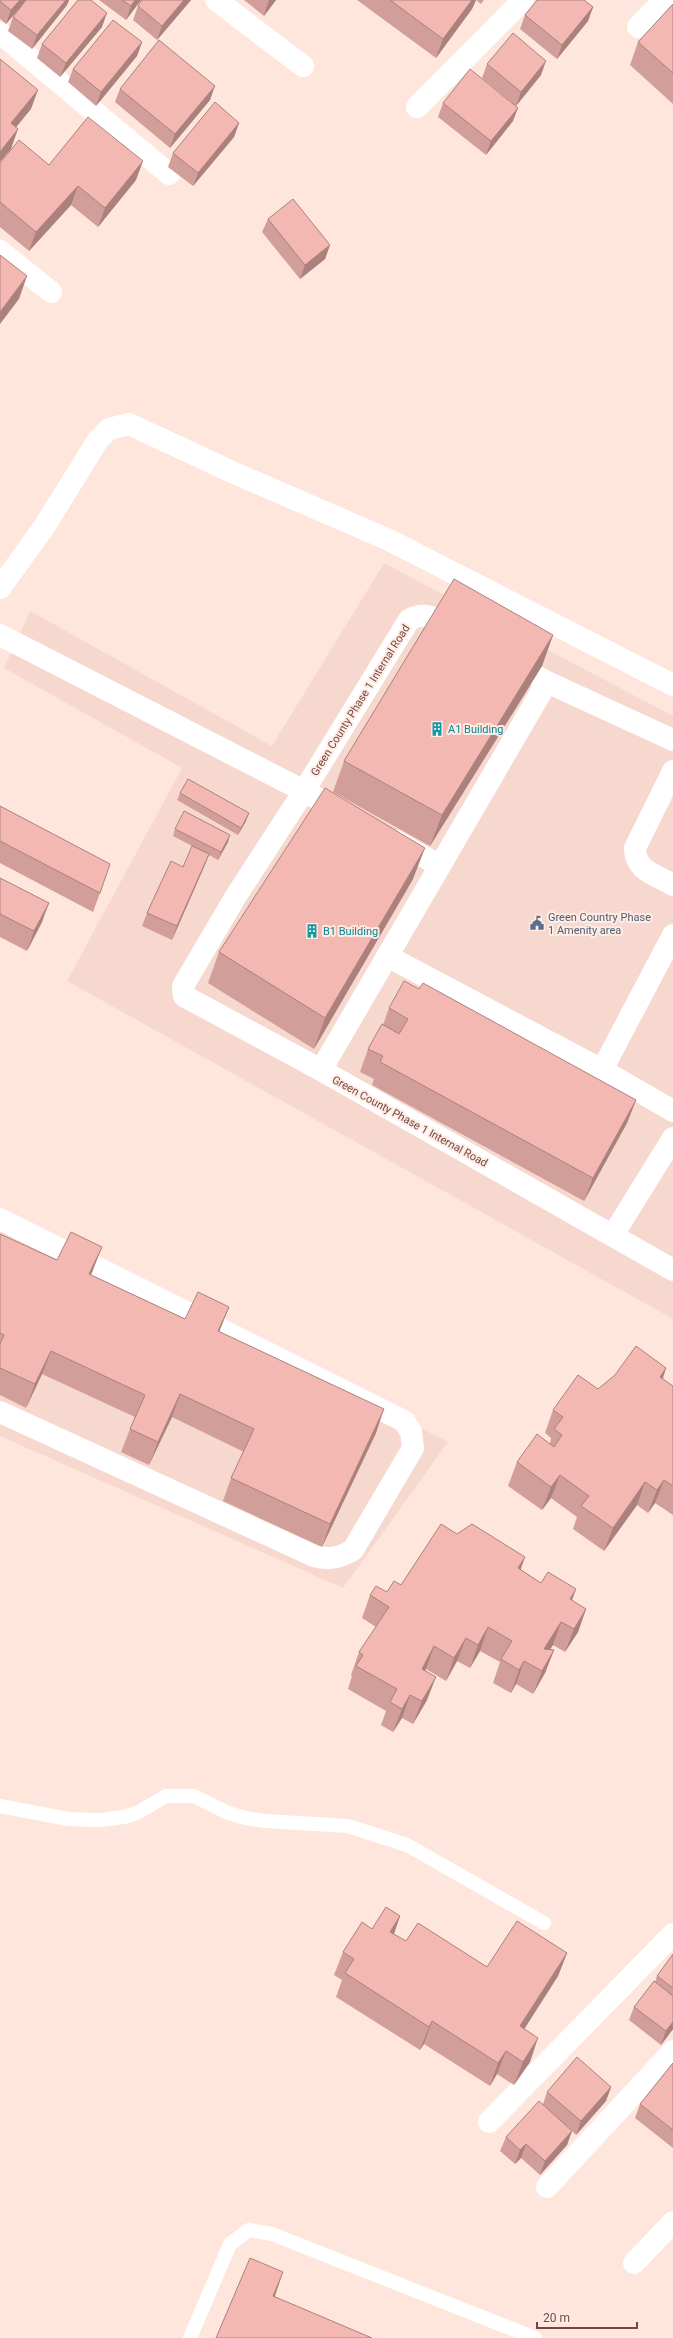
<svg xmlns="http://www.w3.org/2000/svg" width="673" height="2338" viewBox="0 0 673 2338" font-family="Roboto,sans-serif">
<rect width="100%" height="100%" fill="#fee6dd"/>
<g fill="#f7d8ce">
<path d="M384,563L673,716V1319L67,981L182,768L4,668L30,611L272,746Z"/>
<path d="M0,1214L448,1442L343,1588L0,1436Z"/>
</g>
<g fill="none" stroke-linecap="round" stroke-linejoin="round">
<g stroke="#fff" stroke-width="14">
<path d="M0,1806L68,1819L99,1820L124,1817L137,1813L166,1796H194L228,1813L246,1818L265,1821L348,1826L407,1845L544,1923"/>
<path d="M190,2338L230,2244L249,2230L272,2234L535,2338"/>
</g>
<g stroke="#fff" stroke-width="22">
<path d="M216,0L303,66"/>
<path d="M638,27L664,0"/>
<path d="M0,33L169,174"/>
<path d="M417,107L523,0"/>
<path d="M0,251L51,292"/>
<path d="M0,588L44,527L98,440L109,429L129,424L232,472L389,540L673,685"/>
<path d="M0,635L304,791L409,620C427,609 442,622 458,631"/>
<path d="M510,661L547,682L673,740"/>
<path d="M673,771L635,848C635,871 655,874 673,885"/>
<path d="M344,813L304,791L236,896L183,986L184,996L321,1070L673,1270"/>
<path d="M396,841L440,866"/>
<path d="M387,956L602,1070L673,1111"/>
<path d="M321,1070L547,682"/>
<path d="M602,1070L673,935"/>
<path d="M0,1219L404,1421L411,1432L413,1448L353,1550C339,1558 330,1560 314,1556L0,1412"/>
<path d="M613,1235L673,1138"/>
<path d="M489,2122L673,1934"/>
<path d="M547,2187L673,2051"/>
<path d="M634,2263L673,2222"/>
</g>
</g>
<g fill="#d29e9a">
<path d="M0,0H69L67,5L32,49L8,31L13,17L24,3L6,24L0,19Z"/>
<path d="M99,0H141L126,20Z"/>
<path d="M142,0H191L157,40L133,20L138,6Z"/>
<path d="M244,0H276L264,16Z"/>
<path d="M357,0H476L472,9L436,58Z"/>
<path d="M476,0H484L481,4Z"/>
<path d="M673,4V104L630,65L638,42Z"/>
<path d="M593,7L588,21L557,59L520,29L525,15Z"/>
<path d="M102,27L60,77L37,58L42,44Z"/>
<path d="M142,42L137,56L96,106L68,82L73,69Z"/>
<path d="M487,64L541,75L516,106L482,78Z"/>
<path d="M120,89L210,100L170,148L115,102Z"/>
<path d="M443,103L513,121L486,155L438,117Z"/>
<path d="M239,123L234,137L193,186L168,167L173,153Z"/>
<path d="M0,163L49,165L136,180L98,227L71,205L29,251L0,227Z"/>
<path d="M268,219L330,245L325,259L300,279L262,232Z"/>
<path d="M553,635L542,666L430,846L333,792L344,761Z"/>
<path d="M180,793L246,821L238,835L177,800Z"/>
<path d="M0,806L100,893L93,912L0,863Z"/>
<path d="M175,829L228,842L218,860L209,855L204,867L172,940L142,926L147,913L183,867L194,847L173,836Z"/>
<path d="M0,878L42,922L27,951L0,937Z"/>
<path d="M413,879L314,1049L208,983L219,952Z"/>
<path d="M389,1008L636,1100L627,1123L584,1201L372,1085L374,1079L360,1072L368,1049L383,1025Z"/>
<path d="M0,1234L57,1260L93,1270L91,1275L185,1319L219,1332L376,1433L322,1547L223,1501L231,1478L244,1452L172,1417L149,1465L121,1452L130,1429L135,1417L42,1374L26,1408L0,1395Z"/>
<path d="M666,1368L663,1379L673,1386V1515L655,1503L648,1513L637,1505L604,1551L573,1529L577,1517L551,1498L542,1510L508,1486L517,1462L550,1443L551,1438L545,1433L553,1410L598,1389L615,1375Z"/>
<path d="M457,1534L520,1570L541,1583L586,1609L578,1632L565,1652L553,1645L550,1649L554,1650L545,1673L533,1694L516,1684L511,1693L493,1683L500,1662L480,1651L470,1668L457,1661L446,1681L426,1669L425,1671L427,1700L413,1724L402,1718L393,1732L381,1725L386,1711L348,1689L352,1676L351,1675L359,1652L376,1627L362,1618L370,1595L387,1592L401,1585Z"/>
<path d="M400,1916L394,1934L406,1941L487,1967L567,1953L558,1976L524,2029L530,2062L514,2085L497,2074L490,2086L424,2044L420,2050L336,1997L342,1980L334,1975L343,1952L372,1929Z"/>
<path d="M673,1954V2029L661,2045L629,2020L634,2007L655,1982L657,1976Z"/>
<path d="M673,2063V2148L635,2118L640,2104Z"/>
<path d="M611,2087L606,2101L576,2135L572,2131L567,2145L540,2175L521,2158L515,2164L500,2151L506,2137L543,2104L547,2092Z"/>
</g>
<g fill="#ab817d">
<path d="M20,0H26L6,24L11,10Z"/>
<path d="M66,0H69L67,5L32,49L37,35Z"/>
<path d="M135,0H141L126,20L131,6Z"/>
<path d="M184,0H191L157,40L162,26Z"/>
<path d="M269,0H276L264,16Z"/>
<path d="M472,0H476L472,9L436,58L443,39Z"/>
<path d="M593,7L588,21L557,59L562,45Z"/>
<path d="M107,13L102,27L60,77L66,63Z"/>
<path d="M142,42L137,56L96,106L101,92Z"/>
<path d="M546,61L541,75L516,106L521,92Z"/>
<path d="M215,86L210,100L170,148L175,134Z"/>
<path d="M38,90L31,109L4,142L11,123Z"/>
<path d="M518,108L513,121L486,155L491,141Z"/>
<path d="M239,123L234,137L193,186L198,173Z"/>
<path d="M18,129L11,149L0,162V152Z"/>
<path d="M143,161L136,180L98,227L105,208Z"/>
<path d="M78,186L71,205L29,251L36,232Z"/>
<path d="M330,245L325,259L300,279L305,265Z"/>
<path d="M27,276L19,299L0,324V312Z"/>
<path d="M553,635L542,666L430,846L442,815Z"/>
<path d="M249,813L246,821L238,835L241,828Z"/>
<path d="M230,835L228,842L218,860L221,852Z"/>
<path d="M425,848L413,879L314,1049L325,1018Z"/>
<path d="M209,854L204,867L172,940L177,926Z"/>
<path d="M49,903L42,922L27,951L34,931Z"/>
<path d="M636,1100L627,1123L584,1201L593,1178Z"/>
<path d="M102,1247L93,1270L81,1297L89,1274Z"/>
<path d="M229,1307L220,1330L209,1354L218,1331Z"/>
<path d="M51,1351L42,1374L26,1408L35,1384Z"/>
<path d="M666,1368L658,1391L660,1377Z"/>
<path d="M180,1394L172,1417L149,1465L158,1442Z"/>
<path d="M384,1409L376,1433L322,1547L330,1524Z"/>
<path d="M560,1475L551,1498L542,1510L551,1487Z"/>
<path d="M664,1480L655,1503L648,1513L657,1490Z"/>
<path d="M645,1482L637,1505L604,1551L613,1528Z"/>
<path d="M525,1557L517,1580L518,1568Z"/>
<path d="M576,1589L568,1612L561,1622L570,1599Z"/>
<path d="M586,1609L578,1632L565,1652L574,1629Z"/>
<path d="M561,1622L553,1645L538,1668L544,1649Z"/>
<path d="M488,1627L480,1651L470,1668L478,1645Z"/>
<path d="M466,1638L457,1661L446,1681L454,1658Z"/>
<path d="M434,1646L426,1669L413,1692L422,1669Z"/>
<path d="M554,1650L545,1673L533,1694L542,1671Z"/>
<path d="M524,1661L516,1684L511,1693L519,1670Z"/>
<path d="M436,1677L427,1700L413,1724L422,1701Z"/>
<path d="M410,1695L402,1718L393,1732L402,1709Z"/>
<path d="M400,1916L392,1939L390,1932Z"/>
<path d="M567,1953L558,1976L511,2050L520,2026Z"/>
<path d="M432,2021L424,2044L420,2050L429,2027Z"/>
<path d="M673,2022V2029L661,2045L666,2031Z"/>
<path d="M538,2038L530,2062L514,2085L523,2062Z"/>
<path d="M506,2051L497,2074L490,2086L498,2063Z"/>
<path d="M611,2087L606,2101L576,2135L581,2121Z"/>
<path d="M572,2131L567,2145L540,2175L545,2161Z"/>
<path d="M526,2144L521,2158L515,2164L520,2150Z"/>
<path d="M283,2272L275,2296L264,2319L273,2296Z"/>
</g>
<g fill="#f4b8b3" stroke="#ab817d">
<path d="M0,0H20L11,10L0,1Z"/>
<path d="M26,0H66L37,35L13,17Z"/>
<path d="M78,0H91L107,13L66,63L42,44Z"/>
<path d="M122,0H135L131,6Z"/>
<path d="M142,0H184L162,26L138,6Z"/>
<path d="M390,0H472L443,39Z"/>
<path d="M537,0H584L593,7L562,45L525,15Z"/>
<path d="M673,4V73L638,42Z"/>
<path d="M113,20L142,42L101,92L73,69Z"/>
<path d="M513,33L546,61L521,92L487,64Z"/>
<path d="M159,40L215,86L175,134L120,89Z"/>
<path d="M0,59L38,90L11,123L18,129L0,152Z"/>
<path d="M470,69L518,108L491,141L443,103Z"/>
<path d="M215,102L239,123L198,173L173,153Z"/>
<path d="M88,117L143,161L105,208L78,186L36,232L0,202V163L19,140L49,165Z"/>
<path d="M293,199L330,245L305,265L268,219Z"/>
<path d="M0,255L27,276L0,312Z"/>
<path d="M454,579L553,635L442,815L344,761Z"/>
<path d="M188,779L249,813L241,828L180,793Z"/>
<path d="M325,788L425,848L325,1018L219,952Z"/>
<path d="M0,806L110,864L100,893L0,841Z"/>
<path d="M184,811L230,835L221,852L175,829Z"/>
<path d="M192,846L209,854L177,926L147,913L171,861L183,867Z"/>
<path d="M0,878L49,903L34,931L0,914Z"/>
<path d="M404,981L419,989L423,983L636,1100L593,1178L380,1062L383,1056L368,1049L382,1024L399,1034L408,1019L389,1008Z"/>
<path d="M71,1232L102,1247L89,1274L185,1319L198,1292L229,1307L218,1331L384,1409L330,1524L231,1478L254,1429L180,1394L158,1442L130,1429L145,1395L51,1351L35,1384L0,1368V1344L4,1335L0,1333V1234L57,1260Z"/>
<path d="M636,1346L666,1368L660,1377L673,1386V1486L664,1480L657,1490L645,1482L613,1528L581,1506L589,1496L560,1475L551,1487L517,1462L537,1434L554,1447L562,1435L554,1429L563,1417L553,1410L578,1375L598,1389L615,1375Z"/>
<path d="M441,1524L457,1534L472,1524L525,1557L518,1568L541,1583L548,1572L576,1589L570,1599L586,1609L574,1629L561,1622L544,1649L554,1650L542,1671L524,1661L519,1670L501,1659L512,1641L488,1627L478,1645L466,1638L454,1658L434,1646L422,1669L436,1677L422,1701L410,1695L402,1709L390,1702L397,1689L356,1666L363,1655L359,1652L389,1607L370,1595L376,1586L387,1592L394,1581L401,1585Z"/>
<path d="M386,1907L400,1916L390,1932L406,1941L418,1923L487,1967L517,1921L567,1953L520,2026L538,2038L523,2062L506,2051L498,2063L432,2021L429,2027L345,1973L354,1959L343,1952L362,1922L372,1929Z"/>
<path d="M673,1954V1988L657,1976Z"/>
<path d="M654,1981L673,1996V2022L666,2031L634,2007Z"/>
<path d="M577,2057L611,2087L581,2121L547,2092Z"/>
<path d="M673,2063V2130L640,2104Z"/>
<path d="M539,2101L572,2131L545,2161L526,2144L520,2150L506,2137Z"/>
<path d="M250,2258L283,2272L273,2296L372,2338H216Z"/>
</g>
<defs>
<symbol id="building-bare" viewBox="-9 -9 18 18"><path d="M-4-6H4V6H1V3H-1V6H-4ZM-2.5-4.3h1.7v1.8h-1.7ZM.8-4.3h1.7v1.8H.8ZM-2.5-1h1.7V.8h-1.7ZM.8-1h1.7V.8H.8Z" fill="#0f9aa8" stroke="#ffece4" stroke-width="2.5" paint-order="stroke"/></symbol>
<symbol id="civic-bare" viewBox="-9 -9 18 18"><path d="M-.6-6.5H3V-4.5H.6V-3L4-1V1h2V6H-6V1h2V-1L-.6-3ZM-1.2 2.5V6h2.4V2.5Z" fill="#5c6f8a" stroke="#ffece4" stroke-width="2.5" paint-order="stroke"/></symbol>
</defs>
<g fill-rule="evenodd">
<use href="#building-bare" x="427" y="719" width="20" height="20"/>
<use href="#civic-bare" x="527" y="913" width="20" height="20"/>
<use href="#building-bare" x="302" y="921" width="20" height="20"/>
</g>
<g text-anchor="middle" stroke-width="4" stroke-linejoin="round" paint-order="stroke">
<g font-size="11" fill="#744645" stroke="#ffece4">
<text transform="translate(360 700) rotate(-58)" y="4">Green County Phase 1 Internal Road</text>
<text transform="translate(410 1121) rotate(29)" y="4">Green County Phase 1 Internal Road</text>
</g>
<g font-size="11" fill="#0d838f" stroke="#ffece4" text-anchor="start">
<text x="448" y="733">A1 Building</text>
<text x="323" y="935">B1 Building</text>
</g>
<g font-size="11" fill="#4e5e75" stroke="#ffece4" text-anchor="start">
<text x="548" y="921">Green Country Phase<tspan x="548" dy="13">1 Amenity area</tspan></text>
</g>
</g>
<path d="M537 2322v6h100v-6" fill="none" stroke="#744645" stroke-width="2"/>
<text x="543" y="2322" font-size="12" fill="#744645" stroke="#ffece4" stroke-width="3" paint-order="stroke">20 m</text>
</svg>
